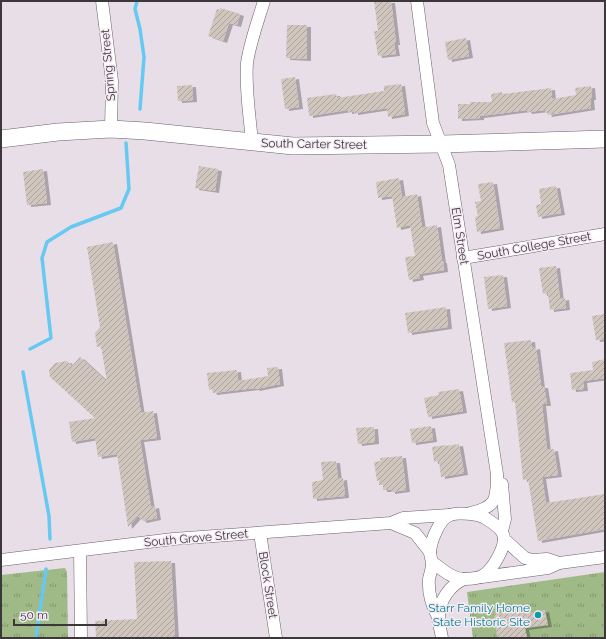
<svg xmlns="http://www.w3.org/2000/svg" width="606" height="639" viewBox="0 0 606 639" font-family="Raleway,sans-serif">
<defs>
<pattern id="grass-tufts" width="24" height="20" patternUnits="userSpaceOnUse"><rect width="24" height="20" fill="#9fba87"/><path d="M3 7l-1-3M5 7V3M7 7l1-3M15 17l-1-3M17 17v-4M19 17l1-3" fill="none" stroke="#839870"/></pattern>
<pattern id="building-hatch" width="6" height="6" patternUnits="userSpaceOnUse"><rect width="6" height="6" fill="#d1c6be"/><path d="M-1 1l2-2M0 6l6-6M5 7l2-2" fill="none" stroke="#aba29c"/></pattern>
<filter id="shadow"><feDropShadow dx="4" dy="2" stdDeviation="0" flood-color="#0004"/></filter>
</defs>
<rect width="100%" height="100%" fill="#e8dee7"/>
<g fill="url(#grass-tufts)">
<path d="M65,568L67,572L68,638H1V575Z"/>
<path d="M605,572V638H473L467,592Z"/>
</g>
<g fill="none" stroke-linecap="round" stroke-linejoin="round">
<g stroke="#66c9f1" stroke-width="3.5">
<path d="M137,1L135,9L140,29L144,57L140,109"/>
<path d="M30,349L51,338L42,258L47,242L71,227L121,208L129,189L126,143"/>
<path d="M23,372L49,516L50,539"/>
<path d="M36,638L46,569"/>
</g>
</g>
<g fill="url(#building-hatch)" filter="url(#shadow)">
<path d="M374,1H391L396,43H394L396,54L378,56L374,31H378Z"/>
<path d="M220,8L240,14L237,25L229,23L223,41L208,36L217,9L220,10Z"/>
<path d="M287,25H307V59L286,58Z"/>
<path d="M466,38L469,56L448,60L445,42Z"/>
<path d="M295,77L299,107L285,109L281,79Z"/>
<path d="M401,84L405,114L388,117L387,108L354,113V111L348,112V110L309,116L307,98L336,94L337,98L384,91V86Z"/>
<path d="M192,85L193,100L178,101L177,86Z"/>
<path d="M591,86L592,98H590L591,108L548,115L547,112H545V110L528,112L527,110L480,116V118L458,119V104H470V102H492L491,94L502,92V94L551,88L552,99L576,95L575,88Z"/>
<path d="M199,166L218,169L215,191L195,188Z"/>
<path d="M43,169L47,203L27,205L23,172Z"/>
<path d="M399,178L402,197L417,194L422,228L437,225L442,261H443L444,270L419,274L420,278L409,280L405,257L415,256L410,225L397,228L392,196L378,198L376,182Z"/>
<path d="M493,182L500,228L477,232L475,217L478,216L475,202L481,201L478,184Z"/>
<path d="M556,186L561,213L538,217L536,205L541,204L539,189Z"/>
<path d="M113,242L141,413L153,411L157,438L140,440L151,507L155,506L157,518L143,521L138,516L128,527L117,454L98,457L95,438L72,442L69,422L95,418L50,377L49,370L55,363L67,361L72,366L80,357L107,382L101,346L97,347L95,333L100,327L87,247Z"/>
<path d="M556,266L560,299L565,298L566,308L550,310L548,293L543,294L539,268Z"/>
<path d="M503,275L507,306L488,309L484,277Z"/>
<path d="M446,307L448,327L408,333L405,313Z"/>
<path d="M605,314V339L596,340L592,316Z"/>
<path d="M531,340L532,348L536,347L541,386H544L547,404H542L547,450L554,449L558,475L542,477L546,503L605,494V529L538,541L528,479L523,480L515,402H512L504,343Z"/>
<path d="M605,359V378L583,381L584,389L572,390L570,373L593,370L592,362Z"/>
<path d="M278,367L280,384L256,389L255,388L213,393L212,389L209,390L207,373L237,370L238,381L268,376L267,368Z"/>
<path d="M459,389L463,411L428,417L424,398L439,395L438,392Z"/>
<path d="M431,426L433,440L412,443L410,429Z"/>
<path d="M374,427L375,442L358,444L356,428Z"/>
<path d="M459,444L464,473L441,477L439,461L434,462L432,447L446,445V446Z"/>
<path d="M402,456L406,490L391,492V490H383V485H379V480L377,481L374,462L381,461L380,458Z"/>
<path d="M336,461L338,479L343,478L345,496L313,499L312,482L323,480L321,462Z"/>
<path d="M171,561L175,638H96L95,621L137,619L134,562Z"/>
<path d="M520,610L521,614L545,610L548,625L525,628L527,638H497L494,614Z"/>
</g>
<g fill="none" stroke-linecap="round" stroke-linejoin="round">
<defs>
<g id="street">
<path d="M102,1L112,81L111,129"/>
<path d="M417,1L433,123L449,165L497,474C497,499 497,507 470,513"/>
<path d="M252,143C250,117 245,89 247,63C250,42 258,21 264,1"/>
<path d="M463,258L605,234"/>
<path d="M391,523L415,533L430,552"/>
<path d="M502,531L505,519L502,484"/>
<path d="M260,533L276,638"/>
<path d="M80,551L81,638"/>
<path d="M1,560L173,539L391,523L403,518L449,515"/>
<path d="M432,562C442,569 452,579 464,579C469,579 479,578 482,576C493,570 509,543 502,532C499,527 490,521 485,518C477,514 459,512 450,515C439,519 431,541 430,552C430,556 432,560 432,564C432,569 430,574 429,579C428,592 432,606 438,617"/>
<path d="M559,563L605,557"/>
<path d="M482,577L548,568L559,563L547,559L532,560L525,558L504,539"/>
<path d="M442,638C441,631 438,623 439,616C439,601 450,585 464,579"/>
</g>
<path id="secondary" d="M1,139L58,132L111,129L145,131L293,146L442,144L605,139"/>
</defs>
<use href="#street" stroke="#696068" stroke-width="13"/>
<use href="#secondary" stroke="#696068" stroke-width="18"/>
<use href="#street" stroke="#fff" stroke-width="12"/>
<use href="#secondary" stroke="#fff" stroke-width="17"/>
</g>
<circle fill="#0f9aa8" stroke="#f5ebf4" stroke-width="1.5" cx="538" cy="615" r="4"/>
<g text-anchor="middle" stroke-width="3" stroke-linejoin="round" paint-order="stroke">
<g font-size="12" fill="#3b373b" stroke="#f5ebf4">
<text transform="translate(108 65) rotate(-95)" y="4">Spring Street</text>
<text transform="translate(314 144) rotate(1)" y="4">South Carter Street</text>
<text transform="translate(460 236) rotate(81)" y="4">Elm Street</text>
<text transform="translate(534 246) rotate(-10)" y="4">South College Street</text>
<text transform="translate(196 538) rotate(-5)" y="4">South Grove Street</text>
<text transform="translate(268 585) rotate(81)" y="4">Block Street</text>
</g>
<g font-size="12" fill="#0d838f" stroke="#f5ebf4" text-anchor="end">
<text x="530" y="612">Starr Family Home<tspan x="530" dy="14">State Historic Site</tspan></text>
</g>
</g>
<rect width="606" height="639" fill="none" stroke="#3b373b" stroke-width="4"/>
<path d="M14 619v6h92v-6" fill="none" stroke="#3b373b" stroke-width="2"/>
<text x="20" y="619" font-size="12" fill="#3b373b" stroke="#f5ebf4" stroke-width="3" paint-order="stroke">50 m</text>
</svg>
